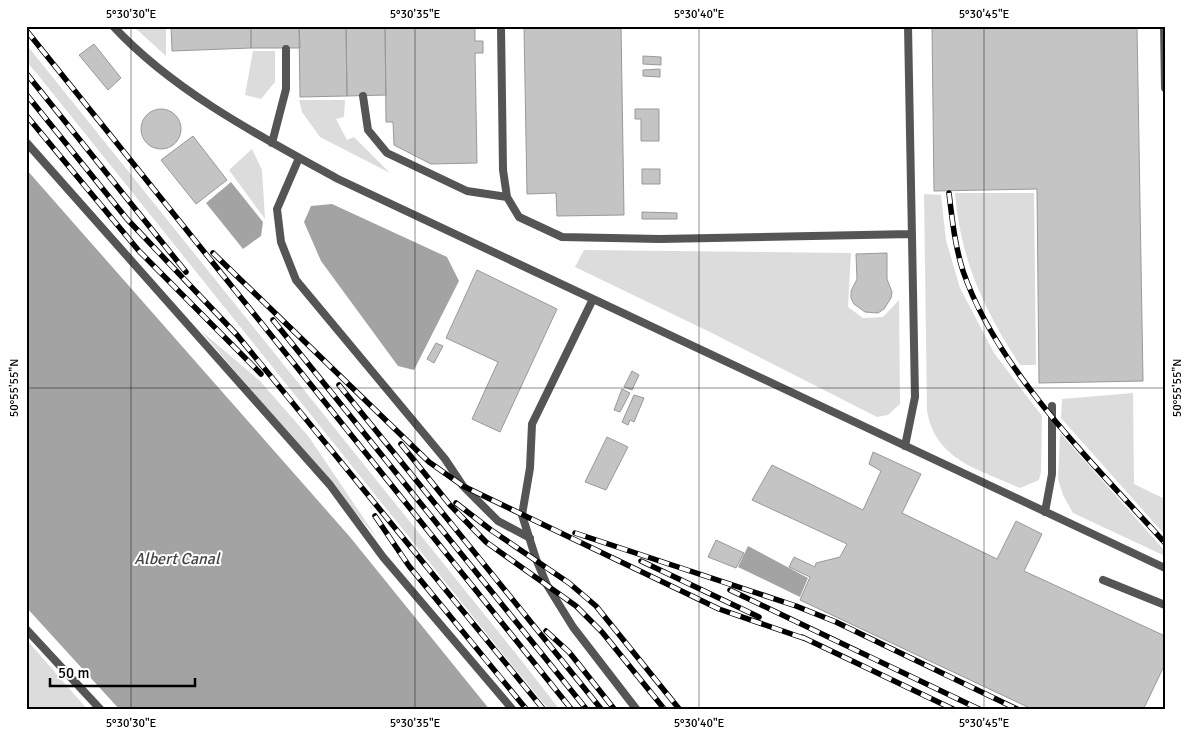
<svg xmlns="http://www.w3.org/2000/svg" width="1191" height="736" viewBox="0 0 1191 736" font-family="Signika,sans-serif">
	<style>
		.green { fill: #dcdcdc }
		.water { fill: #a3a3a3 }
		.building { fill: #c4c4c4; stroke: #999 }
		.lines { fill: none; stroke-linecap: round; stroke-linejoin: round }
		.service { stroke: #555; stroke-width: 8 }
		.rail-casing { stroke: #000; stroke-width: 5.5 }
		.rail { stroke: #fff; stroke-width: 4; stroke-dasharray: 11; stroke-linecap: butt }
		.ticks { fill: none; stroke: #000; stroke-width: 1; stroke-opacity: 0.45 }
		.labels { text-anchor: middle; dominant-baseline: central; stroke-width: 4; stroke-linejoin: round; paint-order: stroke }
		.water-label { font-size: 16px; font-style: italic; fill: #444; stroke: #fff }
		.neatline { fill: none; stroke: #000; stroke-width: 2 }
		.ticks-label { font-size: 12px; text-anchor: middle; fill: #000 }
	</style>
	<rect width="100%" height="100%" fill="#fff"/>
	<path class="green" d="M133 26H166V56Z
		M26 44 517 655 560 710H549L511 664 38 75 26 61Z
		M253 51H275V82L261 99 245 95Z
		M299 100H345L344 117 336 119 347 140 354 137 390 173 320 137 302 112Z
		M252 149 262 170 265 219 229 170Z
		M955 193H1034L1036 365H1020C983 308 961 261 955 193Z
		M924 194 941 195 946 240 960 288 994 353 1042 416 1041 472 1039 480 1020 488C979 469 936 461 927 411Z
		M584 250 851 253 848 307 863 318 883 317 899 300 900 404 888 415 877 417 712 333 575 267Z
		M200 330 260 381 309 437 377 538Z
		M1133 393 1134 484 1165 499V535L1061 418 1062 399Z
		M1060 433 1165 551V556L1073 513 1063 495 1058 479Z
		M26 639 88 710H29L26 706Z"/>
	<path class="water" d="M26 169 350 537 490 710H120L26 607Z
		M231 182 263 222 261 236 243 249 206 203Z
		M332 204 447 257 459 281 414 370 398 366 321 261 304 222 311 206Z
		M748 546 808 578 800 597 738 567Z"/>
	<path class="building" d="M171 26H251V48L172 51Z
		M251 26H299L300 48H251Z
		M299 26H346L347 96 300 97Z
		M346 26H385L386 95 347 96Z
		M385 26H475V41H483V53H475L477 163 431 164 394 145 393 122H386Z
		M524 26H621L624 215 557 216 556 193 527 194Z
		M932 26H1137L1143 381 1039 383 1037 189 934 191Z
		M94 44 121 78 108 90 79 55Z
		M643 56 661 57V65L643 64Z
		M660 69V77L643 76V70Z
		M141 129a20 20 0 1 1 40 0a20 20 0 1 1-40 0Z
		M635 109H659V141H641V119H635Z
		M193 136 227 180 196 204 161 160Z
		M642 169H660V184H642Z
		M642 212 677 213V219H642Z
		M887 253V279L892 292 891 298 884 309 878 313 865 312 854 304 851 298V291L857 279 856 254Z
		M477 270 557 309 500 432 472 419 498 362 446 338Z
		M436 343 443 346 434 363 427 359Z
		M632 371 639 375 632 390 624 387Z
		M622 389 630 393 620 412 614 410Z
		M634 395 644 398 634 422 630 420 628 425 622 422Z
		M607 437 628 447 606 490 585 482Z
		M873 452 921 474 902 513 997 559 1016 521 1042 534 1024 571 1165 636V664L1143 710H1034L800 600 810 577 789 567 794 557 815 567 816 563 840 557 847 544 752 500 772 465 863 510 881 471 869 464Z
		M716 540 744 553 736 568 708 557Z"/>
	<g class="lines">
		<path class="service" d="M113 26C173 91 261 137 338 179L1165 568
			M501 26 503 170 507 197 519 217 562 237 660 239 912 234
			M1164 26 1165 88
			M363 96 368 130 387 153 467 191 507 197
			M26 142 330 485 383 557 513 710
			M272 143 286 89V49
			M299 158 277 209 281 242 296 280 445 459 463 486 498 521 530 538
			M593 299 532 424 530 468 522 515 536 559 547 585 573 627 637 710
			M905 446 915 397 908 26
			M1045 512 1052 474V406
			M1103 580 1165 605
			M26 629 101 710"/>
		<g class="rail-casing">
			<path id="rail" d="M26 30 572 710
				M26 73 186 272
				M26 94 127 219 237 335 544 710
				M26 115 139 251 261 374
				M949 193C952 219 955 246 963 271 997 371 1095 465 1165 543
				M213 253 429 462 463 486 719 609 806 639
				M273 320 587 710
				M339 385 602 710
				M401 444 450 505 486 542 576 606 602 632 665 710
				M456 503 491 530 569 583 596 606 680 710
				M375 516 409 566 527 710
				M575 533 796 606 836 622 1019 710
				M641 561 759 617
				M730 590 981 710
				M546 631 569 652 615 710
				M802 637 955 710"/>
		</g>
		<use href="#rail" class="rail"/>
	</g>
	<path class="ticks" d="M131 26V710M415 26V710M699 26V710M984 26V710M26 388H1165"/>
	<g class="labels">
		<g class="water-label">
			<text x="177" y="559">Albert Canal</text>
		</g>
	</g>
	<rect width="1191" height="736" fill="none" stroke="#ffffff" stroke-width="55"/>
	<path d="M50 678v8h145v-8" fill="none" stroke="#000000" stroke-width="2.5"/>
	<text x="58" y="678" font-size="15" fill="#000000" stroke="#ffffff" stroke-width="4" paint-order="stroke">50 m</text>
	<rect x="28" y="28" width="1136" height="680" class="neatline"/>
	<g class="ticks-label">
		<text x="131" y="18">5°30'30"E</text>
		<text x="415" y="18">5°30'35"E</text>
		<text x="699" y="18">5°30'40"E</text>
		<text x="984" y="18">5°30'45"E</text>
		<text transform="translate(14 388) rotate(-90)" y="4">50°55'55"N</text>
		<text transform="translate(1177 388) rotate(-90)" y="4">50°55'55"N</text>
		<text x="131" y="727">5°30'30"E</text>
		<text x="415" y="727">5°30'35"E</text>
		<text x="699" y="727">5°30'40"E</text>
		<text x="984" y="727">5°30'45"E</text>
	</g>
</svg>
